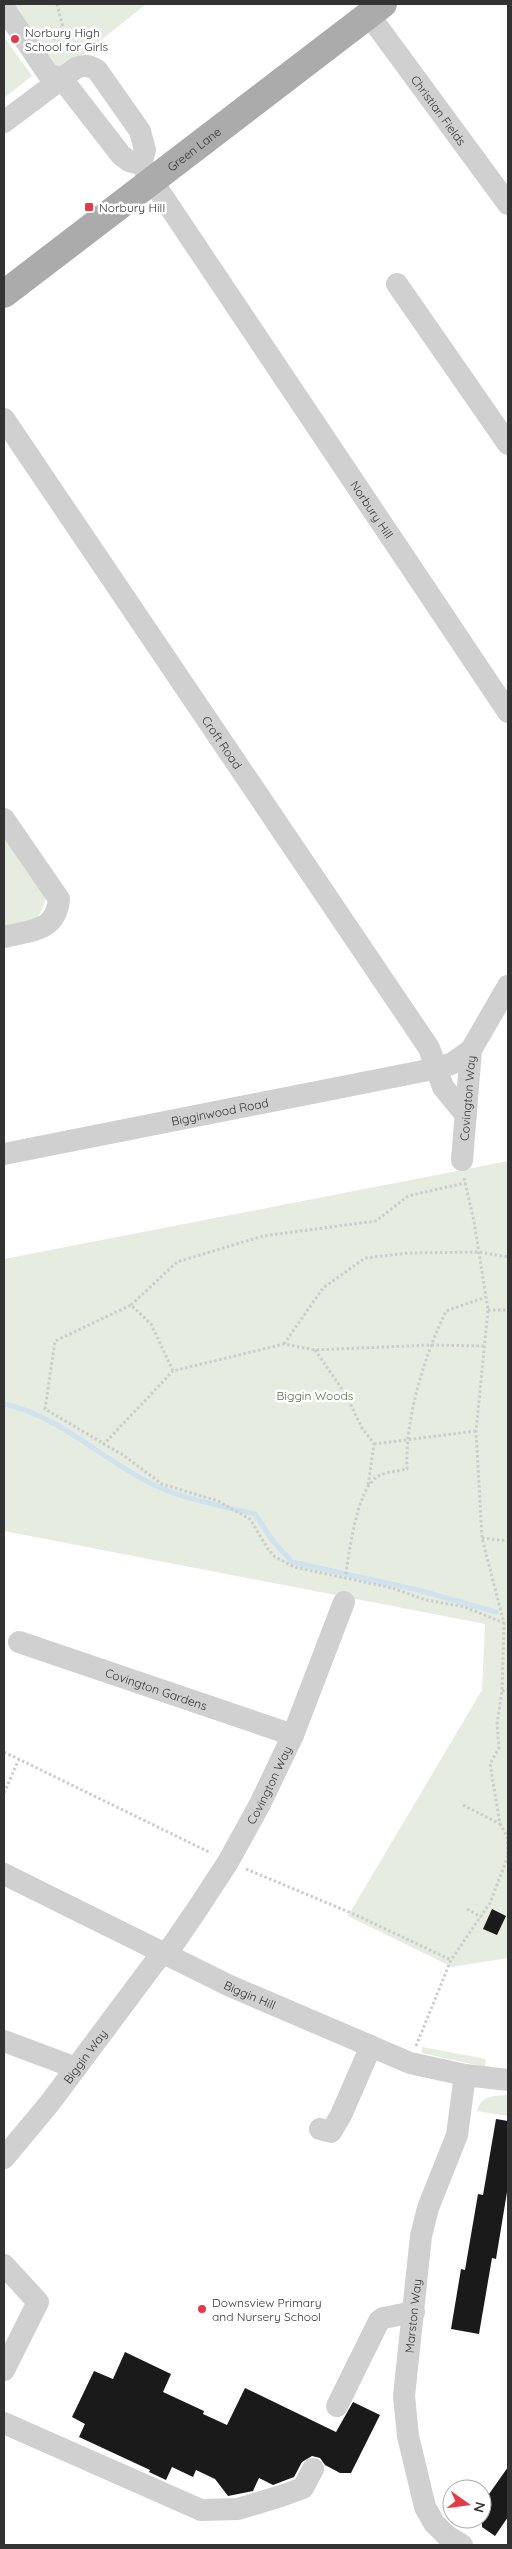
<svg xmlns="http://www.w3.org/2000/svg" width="512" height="2549" viewBox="0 0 512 2549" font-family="Quicksand,sans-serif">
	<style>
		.green { fill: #e6ecdf }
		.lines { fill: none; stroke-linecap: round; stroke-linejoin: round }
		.stream { stroke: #cfe2ee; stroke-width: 5 }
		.building { fill: #1a1a1a }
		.path { stroke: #cdcdcd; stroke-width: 3; stroke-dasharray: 2.5 2.5; stroke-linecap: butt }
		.minor { stroke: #d0d0d0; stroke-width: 22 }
		.major { stroke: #ababab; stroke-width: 28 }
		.poi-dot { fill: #e63946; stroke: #fff; stroke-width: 2 }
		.labels { text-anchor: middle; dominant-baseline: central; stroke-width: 5; stroke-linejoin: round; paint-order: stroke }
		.poi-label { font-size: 12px; fill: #333; stroke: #fff; text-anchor: start }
		.street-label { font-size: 12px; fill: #333; stroke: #fff }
		.park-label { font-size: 12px; fill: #56703f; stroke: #fff }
	</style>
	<rect width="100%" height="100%" fill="#fff"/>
	<path class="green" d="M6 4H146L84 54 48 74Z
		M4 37 32 76 4 98Z
		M4 831 47 894 43 908 37 918 4 926Z
		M508 1161V1958L452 1967 348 1916 482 1690 485 1624 4 1531V1259Z
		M422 2047 486 2059 485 2067 422 2053Z
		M508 2095V2116L477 2111C481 2095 494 2096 508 2095Z"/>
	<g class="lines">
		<path class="stream" d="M4 1404C60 1416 101 1459 152 1484 184 1499 220 1506 255 1514L273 1541 292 1562 418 1590 496 1612"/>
	</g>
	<path class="building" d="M492 1909 506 1916 497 1935 483 1929Z
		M496 2119 508 2121V2186L496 2259 492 2258 479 2334 451 2329 461 2269 465 2270 478 2194 483 2195Z
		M125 2352 171 2374 163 2392 204 2411 203 2414 227 2425 245 2388 336 2432 353 2402 380 2415 351 2473H340L325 2465 320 2458 312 2456 302 2462 294 2477 273 2485 259 2478 253 2491 228 2496 215 2479 196 2470 193 2477 172 2467 166 2480 149 2472 150 2470 79 2437 85 2424 72 2417 94 2371 113 2379Z
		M508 2467V2517L495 2536 482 2527V2504Z"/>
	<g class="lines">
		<path class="path" d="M57 4 68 47
			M45 33 68 47
			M464 1178 474 1221 488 1310 476 1431 482 1538 504 1623 502 1691 497 1724 499 1748 490 1764 500 1824 507 1836 508 1855
			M131 1305 177 1262 263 1236 376 1221 408 1196 465 1183
			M488 1310H508
			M284 1344 323 1288 365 1258 409 1253 479 1252 508 1257
			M484 1346 430 1345 315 1350 284 1344 173 1371 151 1324 131 1305 55 1341 45 1409 123 1455 162 1484 218 1501 250 1519 268 1549 275 1557 294 1567 392 1588 426 1600 465 1607 504 1623
			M315 1350 346 1395 362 1428 374 1444 368 1486
			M374 1444 476 1431
			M103 1445 173 1371
			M482 1538 508 1541
			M345 1579C349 1555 356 1490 377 1477 385 1472 398 1471 407 1469 405 1418 424 1357 446 1311L486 1297
			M502 1691 508 1689
			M4 1752 211 1853
			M4 1793 19 1759
			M463 1805 500 1824
			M246 1869 356 1915 451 1960
			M467 1909 481 1917
			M416 2046 451 1960 490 1903 508 1856"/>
		<g class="minor">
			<path id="s1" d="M4 8 48 74 61 79 69 88 121 155 129 161 141 164 508 712"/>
			<path id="s2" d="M369 15 508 204"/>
			<path d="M4 122 76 68C84 65 89 65 97 70L140 131 145 150 141 164"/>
			<path d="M397 284 508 444"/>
			<path id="s3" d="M4 419 429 1048 443 1087 466 1115"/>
			<path d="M4 819 59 899C56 932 31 930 4 937"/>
			<path id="s4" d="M4 1154 423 1071 451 1064 471 1050"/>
			<path id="s5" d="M462 1160 471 1050 508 986"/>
			<path id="s6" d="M19 1642 293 1735"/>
			<path id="s7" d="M4 1874 230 1986 410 2063 465 2075 508 2080"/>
			<path d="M4 2041 76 2068"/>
			<path d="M320 2129 331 2132 341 2115 371 2046"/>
			<path id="s8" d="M4 2158 49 2104 155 1962 172 1946 198 1908 228 1862 260 1804 293 1735 344 1602"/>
			<path d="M4 2265 38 2302 4 2370"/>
			<path d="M337 2406 379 2321 383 2318 414 2312"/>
			<path d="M4 2423 201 2510 238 2509 281 2496 303 2488 313 2469"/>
			<path id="s9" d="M462 2545 447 2536 434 2523 425 2507 408 2436 404 2396 421 2236 428 2208 457 2135 465 2075"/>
		</g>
		<path class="major" id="s10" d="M4 294 383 4"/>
	</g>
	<g class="poi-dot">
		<circle cx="15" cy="39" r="5"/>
		<rect x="84" y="202" width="10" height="10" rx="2.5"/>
		<circle cx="202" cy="2309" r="5"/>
	</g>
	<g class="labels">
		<g class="poi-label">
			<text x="25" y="32">Norbury High<tspan x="25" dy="14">School for Girls</tspan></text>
			<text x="99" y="207">Norbury Hill</text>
			<text x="212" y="2302">Downsview Primary<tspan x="212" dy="14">and Nursery School</tspan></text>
		</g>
		<g class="street-label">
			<text stroke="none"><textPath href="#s2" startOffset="118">Christian Fields</textPath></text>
			<text stroke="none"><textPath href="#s10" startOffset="239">Green Lane</textPath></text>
			<text stroke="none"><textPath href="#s1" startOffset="628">Norbury Hill</textPath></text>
			<text stroke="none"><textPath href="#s3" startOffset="390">Croft Road</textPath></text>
			<text stroke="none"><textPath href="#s5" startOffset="62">Covington Way</textPath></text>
			<text stroke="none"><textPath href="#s4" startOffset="220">Bigginwood Road</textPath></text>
			<text stroke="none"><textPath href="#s6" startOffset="145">Covington Gardens</textPath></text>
			<text stroke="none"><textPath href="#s8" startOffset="459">Covington Way</textPath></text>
			<text stroke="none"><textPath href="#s7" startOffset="274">Biggin Hill</textPath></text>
			<text stroke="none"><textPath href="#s8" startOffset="130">Biggin Way</textPath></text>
			<text stroke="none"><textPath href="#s9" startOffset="248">Marston Way</textPath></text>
		</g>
		<g class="park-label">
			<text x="315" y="1395">Biggin Woods</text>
		</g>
	</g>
	<rect width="512" height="2549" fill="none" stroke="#333333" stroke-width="10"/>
	<g transform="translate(467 2504) rotate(104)"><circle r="24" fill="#ffffff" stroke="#adadad"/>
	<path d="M0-4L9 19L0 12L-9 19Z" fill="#e63946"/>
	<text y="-8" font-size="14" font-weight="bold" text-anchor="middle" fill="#333333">N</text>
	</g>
</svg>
